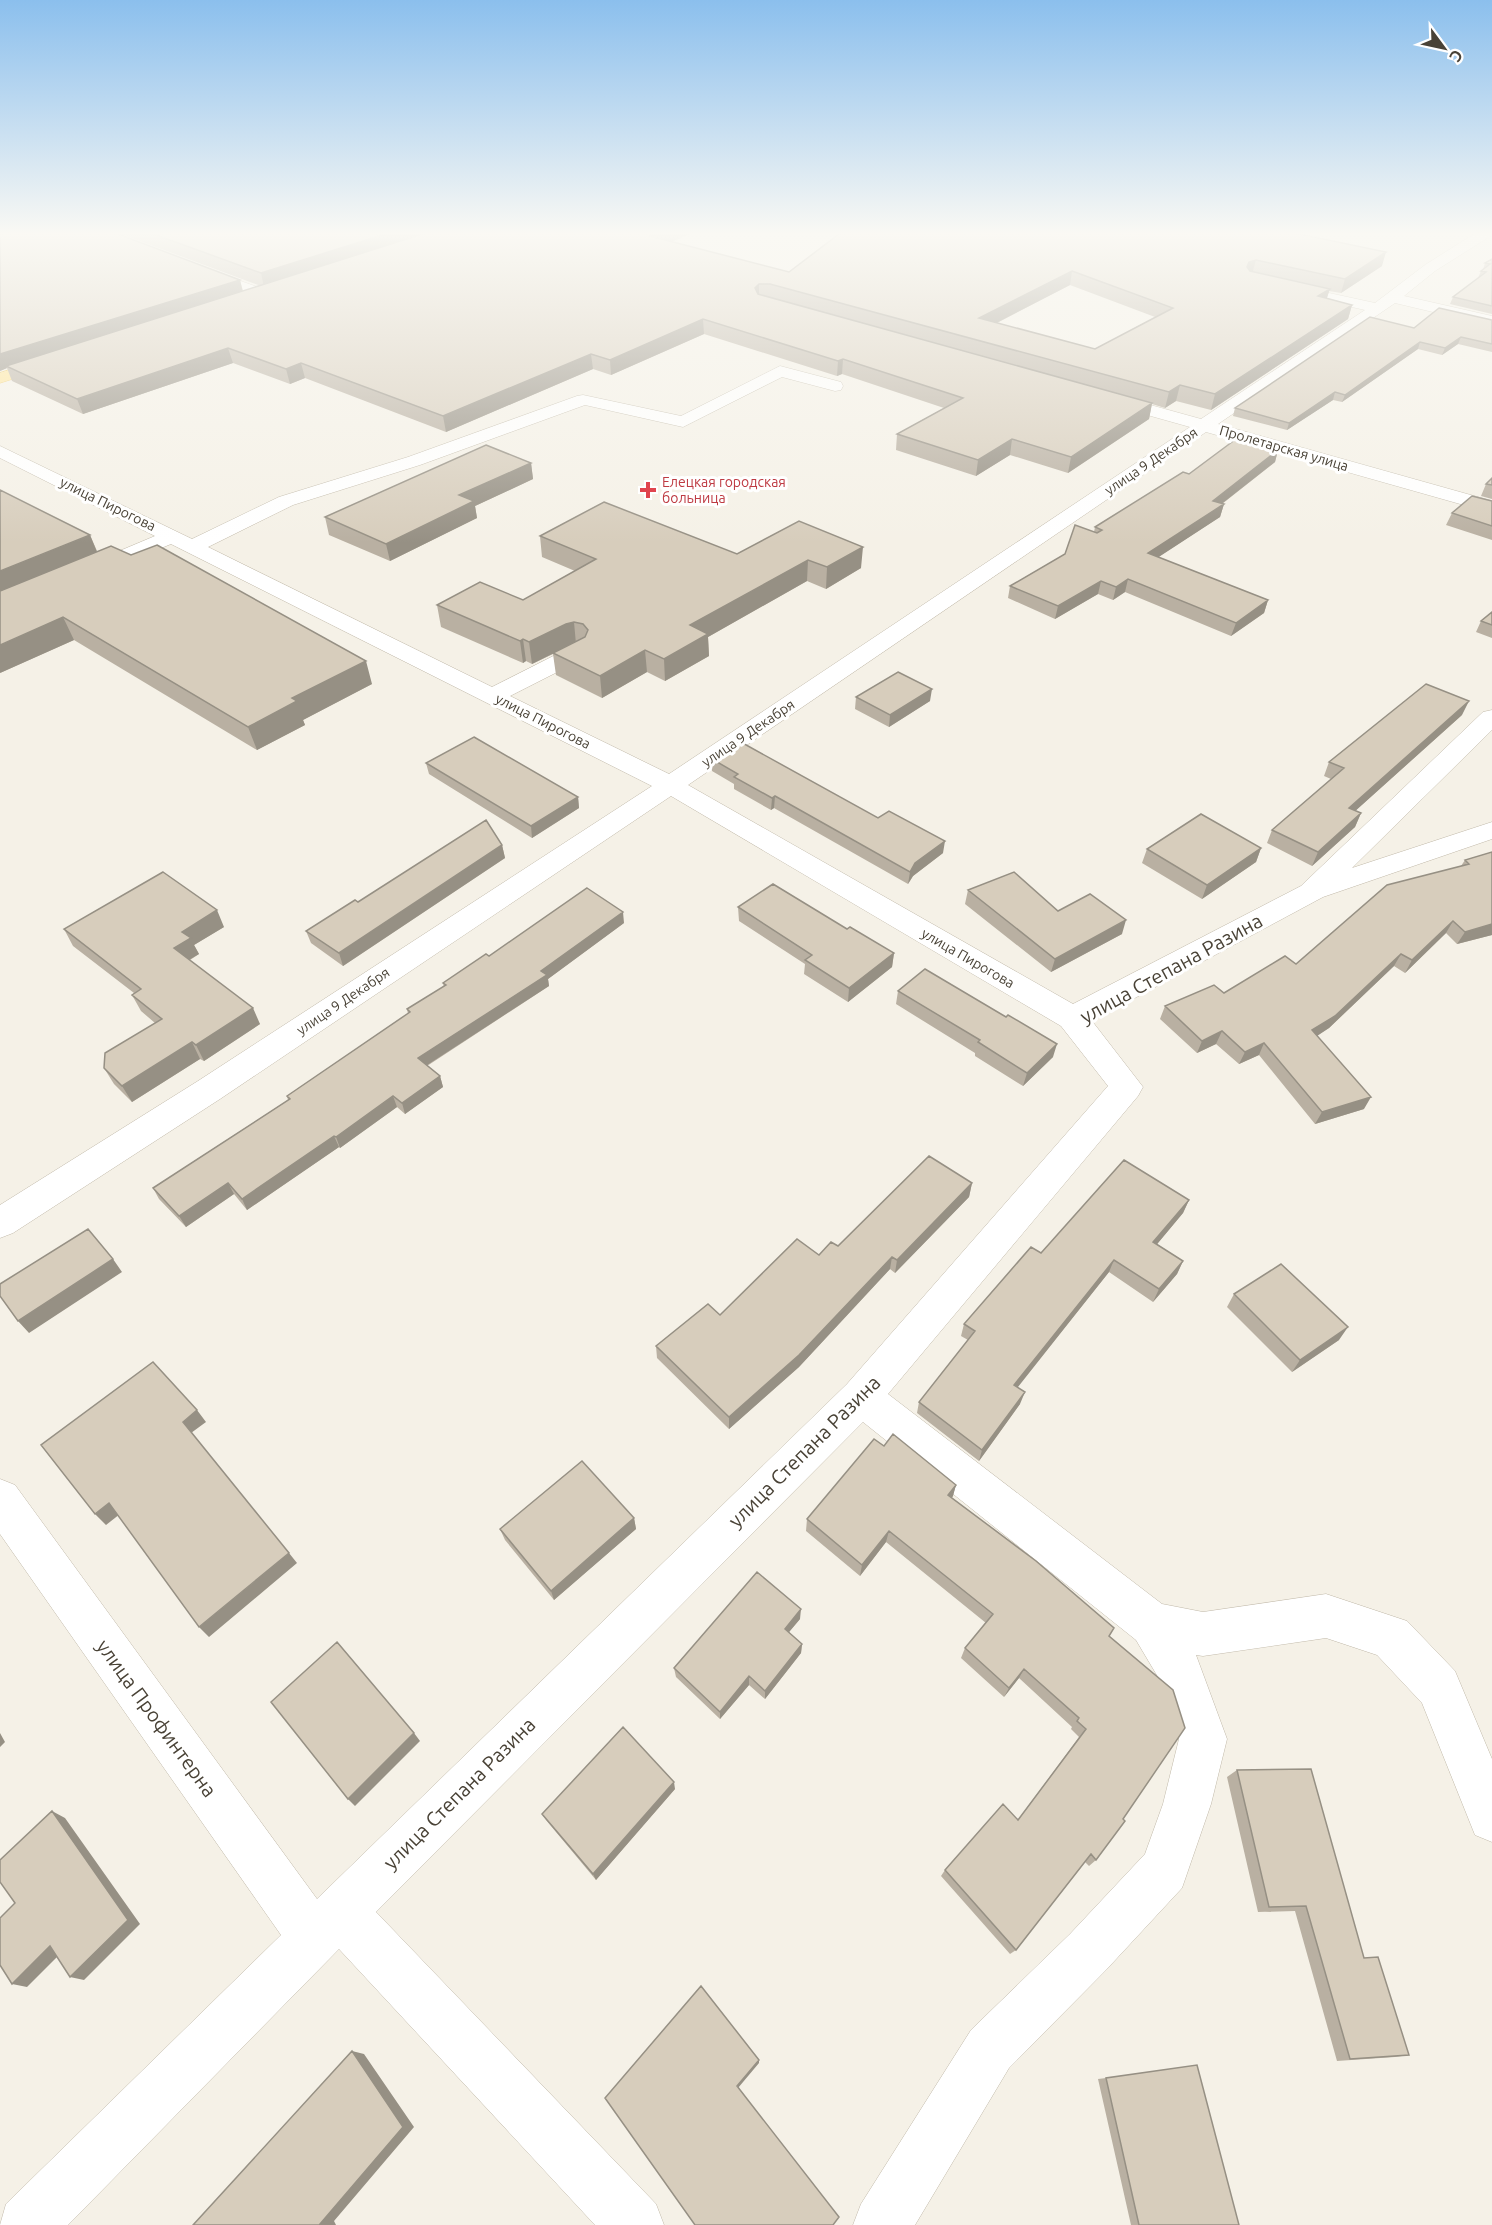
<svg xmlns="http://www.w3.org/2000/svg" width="1492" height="2225" viewBox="0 0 1492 2225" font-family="Ubuntu,sans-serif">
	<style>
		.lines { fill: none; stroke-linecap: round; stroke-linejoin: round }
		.minor-casing { stroke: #c1b9a9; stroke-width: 1 }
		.major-casing { stroke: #ecc65e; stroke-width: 1 }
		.minor { fill: #fff; fill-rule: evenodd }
		.major { fill: #ffe496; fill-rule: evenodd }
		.wall { fill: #b9b0a2; fill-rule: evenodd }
		.shaded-wall { fill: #969084 }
		.building { fill: #d7cdbc; stroke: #969084; stroke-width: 1.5; fill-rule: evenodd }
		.health-dot { fill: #e0444e; stroke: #fff; stroke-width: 2 }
		.labels { text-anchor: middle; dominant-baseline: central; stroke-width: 6; stroke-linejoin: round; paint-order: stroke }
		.far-street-label { font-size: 14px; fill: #494236; stroke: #fff }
		.far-health-label { font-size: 14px; fill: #be3a42; stroke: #fff; text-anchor: start }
		.near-street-label { font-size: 20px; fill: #494236; stroke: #fff }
	</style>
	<rect width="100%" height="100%" fill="#f5f1e7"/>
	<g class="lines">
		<g class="minor-casing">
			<path id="minor" d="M1479 231H1492V235L1435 271 1404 296 1492 316V326L1395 303 1218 424 1492 501V513L1206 432 688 785 1073 1004 1301 886 1483 712 1492 710V730L1352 868 1492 822V839L1323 897 1092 1021 1143 1087 1138 1096 888 1394 1162 1604 1203 1612 1326 1594 1407 1621 1455 1671 1492 1759V1842L1475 1835 1422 1703 1377 1655 1326 1638 1203 1656 1196 1655 1227 1739 1211 1804 1182 1888 1106 1970 1009 2068 915 2225H853L861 2204 971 2030 1070 1934 1145 1854 1163 1804 1179 1739 1161 1682 1136 1640 863 1422 376 1912 656 2204 664 2225H595L339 1949 68 2225H0L6 2204 281 1935 0 1534V1479L15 1485 317 1899 847 1384 1108 1086 1061 1026 671 796 220 1099 13 1233 0 1238V1205L198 1081 652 786 171 544 93 576 86 578 79 576 76 572 79 568 155 536 0 458V446L192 539 279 497 408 457 577 396 583 395 681 416 780 366 841 382 843 386 841 390 835 391 782 377 683 427 585 405 420 465 293 505 208 547 492 687 569 648 577 646 585 648 588 653 585 658 510 696 669 774 1190 427 1101 402 1099 398 1101 394 1107 393 1201 419 1365 310 1278 290 1276 287 1278 284 1283 283 1375 303 1425 265Z
				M198 266 269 291 271 294 264 298 259 297 193 273 191 270Z"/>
		</g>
		<g class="major-casing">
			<path id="major" d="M53 356 59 358 61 361 59 364 0 383V373Z"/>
		</g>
		<use href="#minor" class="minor"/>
		<use href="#major" class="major"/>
	</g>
	<path class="wall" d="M0 231 240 280 243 291 261 286 113 231H698L671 242 789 272 843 231H1288L1287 232 1382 266 1341 293 1329 291 1327 298 1352 305 1348 319 1211 410 1176 401 1165 408 1152 404 1149 419 1068 473 1010 455 976 476 896 450 897 434 944 408 842 374 837 376 704 334 611 375 593 369 446 432 305 378 290 384 233 363 83 414 12 381 7 368 0 371ZM1070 285 1155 317 1095 349 997 323Z
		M1492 259V314L1450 304 1453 297 1478 278 1481 271 1483 270 1485 263Z
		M1492 320V352L1458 344 1442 355 1418 349 1342 402 1333 400 1287 430 1233 416 1235 408 1414 328Z
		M1278 450 1275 462 1222 504H1224L1220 517 1158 557 1268 600 1264 613 1231 636 1125 592 1113 600 1098 594 1055 619 1008 598 1010 586 1065 554 1094 532 1095 527 1189 474Z
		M531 463 533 479 475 506 477 518 390 561 329 535 325 517Z
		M1492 478V499L1481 496 1486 484Z
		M1492 501V540L1446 525 1452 513Z
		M799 521 861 568 826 589 807 581 708 637 709 656 665 681 647 672 602 698 556 675 553 654 532 664 526 661 523 663 441 627 437 605 523 600 575 571 542 557 540 536 737 554Z
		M90 535 97 551 372 684 303 720 305 725 257 750 74 640 0 673Z
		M1492 612V638L1476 632 1481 621Z
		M856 697 930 701 889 727 855 709Z
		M1462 715 1355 811 1361 813 1355 827 1312 866 1267 843 1272 830 1331 779 1324 776 1329 762Z
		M712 759 943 853 913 876 908 884 774 808 771 810 734 789V784L712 771Z
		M426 763 578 797 579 808 532 838 429 774Z
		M502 845 505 858 343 966 311 943 306 931 358 902Z
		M1261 848 1256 862 1202 899 1142 863 1147 849Z
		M1492 852V935L1457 944 1446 933 1405 973 1394 966 1329 1028 1317 1036 1364 1109 1315 1124 1259 1055 1239 1064 1216 1044 1197 1053 1160 1019 1165 1006 1224 993 1296 964 1461 866 1465 860Z
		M968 890 1058 911 1122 934 1051 972 965 904Z
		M738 907 847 929 894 953 892 967 848 1002 804 974 805 964 739 921Z
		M624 923 548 979 549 986 427 1066 440 1076 443 1087 405 1114 397 1107 340 1148 339 1147 247 1210 234 1194 186 1227 159 1199 153 1188 288 1100 287 1096 408 1014 407 1009 444 987 443 983 489 956Z
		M224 927 194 945 199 954 190 960 260 1024 204 1061 200 1059 132 1102 114 1084 104 1068 155 1023 141 1011 132 995 134 993 73 946 64 929Z
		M898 991 1006 1017 1053 1057 1023 1086 975 1056V1053L896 1004Z
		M972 1183 969 1197 895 1273 890 1269 799 1367 729 1429 657 1358 656 1346 720 1315 819 1255Z
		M1189 1200 1183 1213 1157 1244 1183 1261 1177 1274 1153 1302 1109 1272 1017 1387 1020 1404 979 1461 917 1413 919 1402 968 1340 961 1336 964 1324Z
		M1234 1294 1339 1340 1292 1372 1227 1307Z
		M884 1446 956 1485 952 1498 1109 1636 1096 1860 1089 1866 1085 1862 1016 1950 1010 1954 941 1876 945 1870 1018 1820 1079 1737 1071 1729 1072 1727 1019 1678 1004 1697 961 1658 965 1648 986 1623 886 1542 860 1576 806 1531 807 1519Z
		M634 1518 636 1529 554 1600 505 1540 500 1529Z
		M800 1619 789 1632 802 1644 801 1653 765 1699 749 1685 720 1719 676 1677 674 1668Z
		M1237 1770 1364 1958 1409 2055 1395 2057 1337 2061 1295 1911 1258 1912 1227 1777Z
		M675 1789 596 1880 546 1820 542 1814Z
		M1106 2078 1239 2225H1131L1098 2079Z"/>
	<path class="shaded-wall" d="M395 231H439L264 287 261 273Z
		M663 231H698L650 250V236Z
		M1386 252 1382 266 1341 293 1345 279Z
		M1256 260 1252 274 1243 281 1249 262Z
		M1072 271 1070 285 977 333 979 318Z
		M240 280 243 293 6 366 7 368 0 371V354Z
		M759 284V298L755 288Z
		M1330 289 1325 303 1318 296Z
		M1352 305 1348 319 1211 410 1215 394Z
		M703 319 704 334 611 375 610 360Z
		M1461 337 1458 344 1442 355 1445 348Z
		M1420 342 1418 349 1342 402 1345 395Z
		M228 348 233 363 83 414 77 399Z
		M591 354 593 369 446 432 443 416Z
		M843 359 842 374 837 376 838 361Z
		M301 363 305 378 290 384 286 369Z
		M1180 385 1176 401 1165 408 1169 392Z
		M1335 392 1333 400 1287 430 1289 423Z
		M1152 403 1149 419 1068 473 1071 457Z
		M1012 439 1010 455 976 476 978 460Z
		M1278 450 1275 462 1210 513 1213 501Z
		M531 463 533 479 475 506 477 518 390 561 386 544 459 495Z
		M1224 504 1220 517 1145 566 1148 553Z
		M90 535 99 557 0 599V571Z
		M863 547 861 568 826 589 827 567Z
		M808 560 807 581 708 637 709 656 665 681 664 659 690 625Z
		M1128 579 1125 592 1113 600 1116 587Z
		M1101 581 1098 594 1055 619 1058 606Z
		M1268 600 1264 613 1231 636 1236 623Z
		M63 617 74 640 0 673V645Z
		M574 622 576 644 568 646 532 664 529 642 566 624Z
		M523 639 526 661 523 663 520 641Z
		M645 650 647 672 602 698 600 676Z
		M366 661 372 684 303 720 305 725 257 750 248 727 292 698Z
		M932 689 930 701 889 727 890 715Z
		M1469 701 1462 715 1343 822 1349 808Z
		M775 796 774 808 771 810 772 798Z
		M578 797 579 808 532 838 531 826Z
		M1361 813 1355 827 1312 866 1318 852Z
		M945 841 943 853 913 876 908 884 910 872 915 863Z
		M502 845 505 858 343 966 339 953Z
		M1261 848 1256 862 1202 899 1207 885Z
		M217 910 224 927 194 945 199 954 182 964 174 948 182 932Z
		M623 912 624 923 548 979 549 986 421 1069 418 1058Z
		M1126 920 1122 934 1051 972 1055 959Z
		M1453 921 1446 933 1405 973 1412 960Z
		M1492 924V935L1457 944 1465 932Z
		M894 953 892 967 848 1002 849 988Z
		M1401 954 1394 966 1329 1028 1306 1043 1312 1030Z
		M253 1008 260 1024 204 1061 196 1045Z
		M1222 1031 1216 1044 1197 1053 1202 1041Z
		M192 1042 200 1059 132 1102 122 1086Z
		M1264 1043 1259 1055 1239 1064 1245 1052Z
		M1057 1044 1053 1057 1023 1086 1027 1073Z
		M440 1076 443 1087 405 1114 402 1103Z
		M393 1096 397 1107 340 1148 336 1137Z
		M1371 1097 1364 1109 1315 1124 1322 1112Z
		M334 1136 339 1147 247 1210 242 1199Z
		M228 1183 234 1194 186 1227 179 1216Z
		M972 1183 969 1197 895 1273 897 1260Z
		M1189 1200 1183 1213 1148 1255 1153 1242Z
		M892 1257 890 1269 799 1367 729 1429V1417Z
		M113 1259 122 1272 29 1333 18 1321Z
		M1114 1260 1109 1272 1010 1397 1014 1385Z
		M1183 1261 1177 1274 1153 1302 1159 1289Z
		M1348 1327 1339 1340 1292 1372 1300 1360Z
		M1025 1392 1020 1404 979 1461 982 1450Z
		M197 1410 206 1422 191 1433 183 1422Z
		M956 1485 953 1496 945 1507 948 1495Z
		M109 1503 120 1514 106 1525 95 1514Z
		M634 1518 636 1529 554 1600 551 1591Z
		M889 1531 886 1542 860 1576 862 1565Z
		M289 1553 297 1563 209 1637 199 1627Z
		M801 1609 800 1619 784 1638 785 1629Z
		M802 1644 801 1653 765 1699V1691Z
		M1024 1669 1019 1678 1004 1697 1009 1688Z
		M749 1676V1685L720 1719V1712Z
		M0 1733 5 1742 0 1747Z
		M414 1733 420 1741 355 1806 348 1799Z
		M674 1782 675 1789 596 1880 593 1874Z
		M52 1811 65 1818 140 1924 84 1980 70 1977Z
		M50 1946 64 1950 27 1987 12 1984Z
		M352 2051 364 2054 414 2127 334 2221 336 2225H321L320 2224Z
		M759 2060V2063L738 2088 737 2086Z"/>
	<path class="building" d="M0 231H110L240 280 0 354Z
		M145 231H395L261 273Z
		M432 231H663L650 236 789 272 843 231H1285L1386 252 1345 279 1256 260 1249 262 1247 267 1250 271 1330 289 1318 296 1352 305 1215 394 1180 385 1169 392 770 284H759L755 288 758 294 1152 403 1071 457 1012 439 978 460 897 434 963 398 843 359 838 361 703 319 610 360 591 354 443 416 301 363 286 369 228 348 77 399 6 366ZM1072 271 1173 308 1095 349 979 318Z
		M1492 259V306L1453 297 1486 272 1481 271 1490 264 1485 263Z
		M1439 308 1492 320V344L1461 337 1445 348 1420 342 1345 395 1335 392 1289 423 1235 408 1370 317 1414 328Z
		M1236 439 1278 450 1213 501 1224 504 1148 553 1268 600 1236 623 1128 579 1116 587 1101 581 1058 606 1010 586 1065 554 1075 525 1097 533 1102 530 1095 527 1183 472 1189 474Z
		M486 445 531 463 459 495 474 501 386 544 325 517Z
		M1492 478V485L1486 484Z
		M0 490 90 535 0 571Z
		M1472 496 1492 501V526L1452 513Z
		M604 502 737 554 799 521 863 547 827 567 808 560 690 625 708 634 664 659 645 650 600 676 553 653 585 637 588 630 583 624 574 622 566 624 529 642 523 639 520 641 437 605 480 582 523 600 596 559 540 536Z
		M157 545 366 661 292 698 297 701 248 727 63 617 0 645V591L111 546 131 555Z
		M1492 612V625L1481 621Z
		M898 672 932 689 890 715 856 697Z
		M1426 684 1469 701 1349 808 1361 813 1318 852 1272 830 1344 768 1329 762Z
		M474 737 578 797 531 826 426 763Z
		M739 741 878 818 889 811 945 841 915 863 910 872 775 796 772 798 734 777 738 774 712 759Z
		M1201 814 1261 848 1207 885 1147 849Z
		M486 820 502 845 339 953 306 931 355 900 358 902Z
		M1492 852V924L1465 932 1453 921 1412 960 1401 954 1335 1016 1312 1030 1371 1097 1322 1112 1264 1043 1245 1052 1222 1031 1202 1041 1165 1006 1214 985 1224 993 1285 956 1296 964 1387 885 1469 864 1465 860Z
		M163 872 217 910 182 932 191 938 174 948 253 1008 196 1045 192 1042 122 1086 104 1068 105 1053 162 1019 132 995 141 989 64 929Z
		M1014 872 1058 911 1090 894 1126 920 1055 959 968 890Z
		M773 884 847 929 850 927 894 953 849 988 805 960 812 955 738 907Z
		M587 888 623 912 541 971 547 975 418 1058 440 1076 402 1103 393 1096 336 1137 334 1136 242 1199 228 1183 179 1216 153 1188 290 1099 287 1096 410 1012 407 1009 446 985 443 983 486 954 489 956Z
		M925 969 1006 1017 1008 1015 1057 1044 1027 1073 978 1042 980 1040 898 991Z
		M929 1156 972 1183 897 1260 892 1257 799 1355 729 1417 656 1346 708 1304 720 1315 797 1239 819 1255 831 1242 838 1246Z
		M1124 1160 1189 1200 1153 1242 1183 1261 1159 1289 1114 1260 1014 1385 1025 1392 982 1450 919 1402 975 1331 964 1324 1031 1247 1041 1253Z
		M88 1229 113 1259 18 1321 0 1296V1284Z
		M1281 1264 1348 1327 1300 1360 1234 1294Z
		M153 1362 197 1410 183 1422 289 1553 199 1627 109 1503 95 1514 41 1445Z
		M893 1434 956 1485 948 1495 1036 1561 1114 1628 1109 1636 1173 1690 1185 1728 1123 1819 1125 1821 1096 1860 1091 1854 1016 1950 945 1870 1003 1804 1018 1820 1086 1729 1077 1721 1079 1718 1024 1669 1009 1688 965 1648 993 1614 889 1531 862 1565 807 1519 874 1439 884 1446Z
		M582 1461 634 1518 551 1591 500 1529Z
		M757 1572 801 1609 785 1629 802 1644 765 1691 749 1676 720 1712 674 1668Z
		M337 1642 414 1733 348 1799 271 1702Z
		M623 1727 674 1782 593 1874 542 1814Z
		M1311 1769 1364 1958 1378 1957 1409 2055 1350 2059 1306 1906 1269 1907 1237 1770Z
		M52 1811 128 1920 70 1977 50 1946 12 1984 0 1965V1918L15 1903 0 1882V1860Z
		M701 1986 759 2060 737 2086 839 2217 833 2225H695L605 2098Z
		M352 2051 403 2127 320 2224 321 2225H193Z
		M1197 2065 1239 2225H1139L1106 2078Z"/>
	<linearGradient id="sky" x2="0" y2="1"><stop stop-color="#8bbfed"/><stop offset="0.43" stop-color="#faf9f4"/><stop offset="1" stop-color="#faf9f4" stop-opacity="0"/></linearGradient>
	<rect width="1492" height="543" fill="url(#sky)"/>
	<path class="health-dot" d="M645 481h6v6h6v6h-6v6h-6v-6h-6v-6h6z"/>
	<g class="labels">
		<g class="far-street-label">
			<text transform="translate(1284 448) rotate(16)">Пролетарская улица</text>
			<text transform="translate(1151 461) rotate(-34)">улица 9 Декабря</text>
			<text transform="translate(108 504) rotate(26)">улица Пирогова</text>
			<text transform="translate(543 721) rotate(27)">улица Пирогова</text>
			<text transform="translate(748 733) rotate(-34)">улица 9 Декабря</text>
			<text transform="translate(968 958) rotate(30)">улица Пирогова</text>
			<text transform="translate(343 1001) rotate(-34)">улица 9 Декабря</text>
		</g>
		<g class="far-health-label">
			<text x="662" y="482">Елецкая городская<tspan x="662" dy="16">больница</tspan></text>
		</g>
		<g class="near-street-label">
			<text transform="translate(1171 968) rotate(-29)">улица Степана Разина</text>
			<text transform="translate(804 1451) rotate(-45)">улица Степана Разина</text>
			<text transform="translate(157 1718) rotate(54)">улица Профинтерна</text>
			<text transform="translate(459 1793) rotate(-45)">улица Степана Разина</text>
		</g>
	</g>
	<g transform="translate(1444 48) rotate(123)" stroke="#ffffff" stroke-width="4.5" paint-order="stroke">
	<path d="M0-4.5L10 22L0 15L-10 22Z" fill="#494236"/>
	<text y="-9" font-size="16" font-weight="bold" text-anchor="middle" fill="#494236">С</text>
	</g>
</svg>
